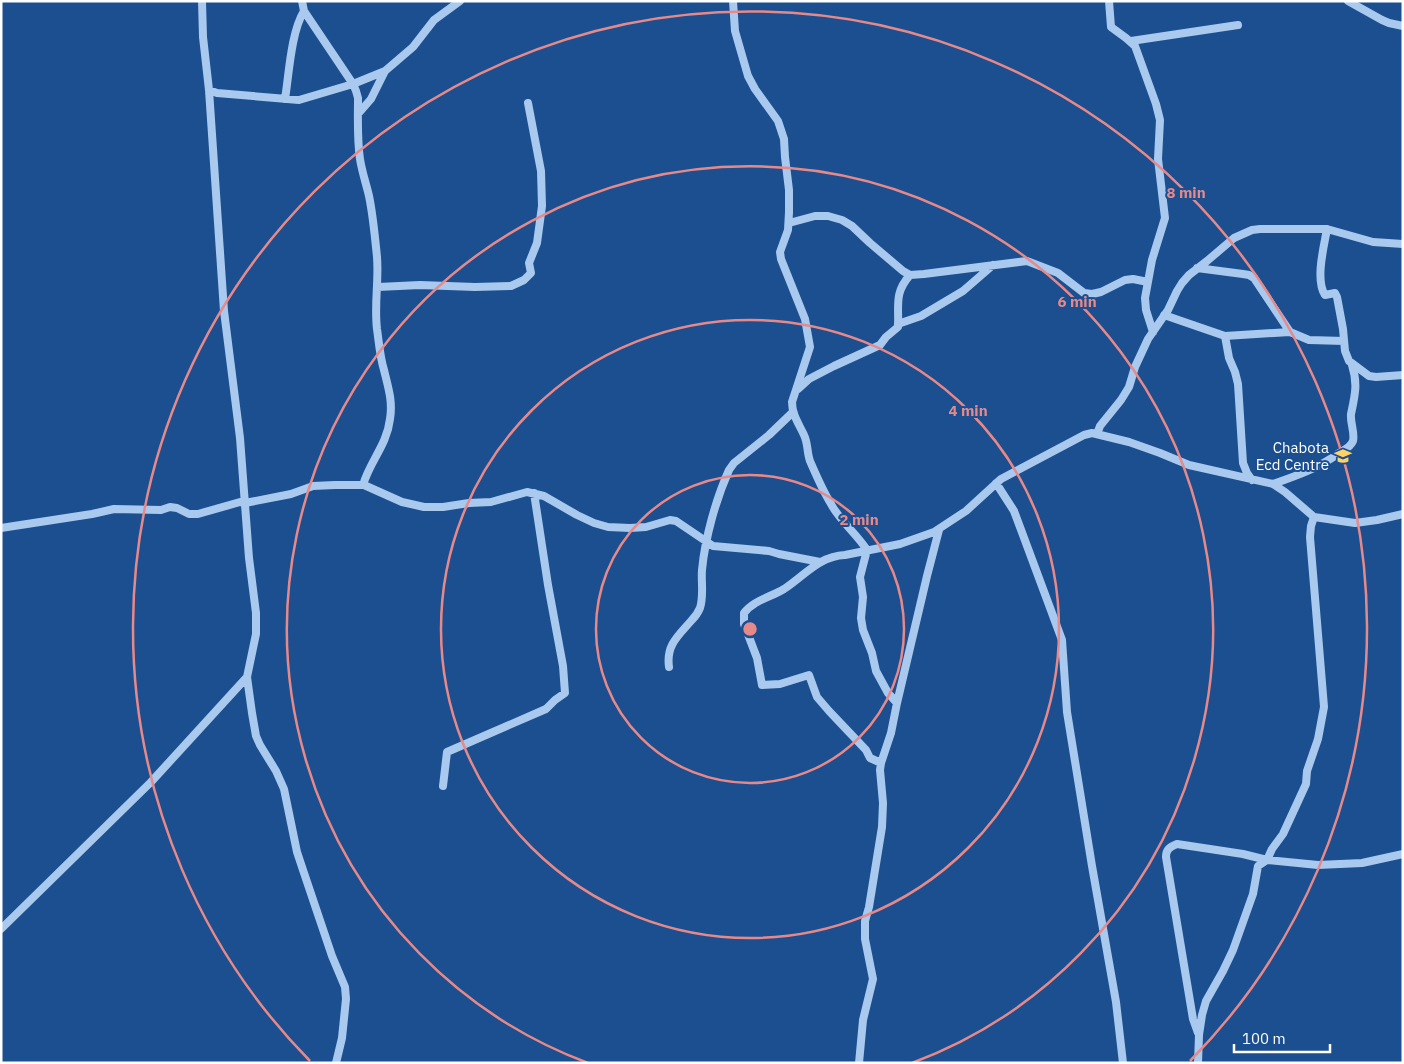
<svg xmlns="http://www.w3.org/2000/svg" width="1404" height="1064" viewBox="0 0 1404 1064" font-family="'IBM Plex Sans',sans-serif">
	<style>
		.lines { fill: none; stroke-linecap: round; stroke-linejoin: round }
		.minor { stroke: #a9c9ee; stroke-width: 8 }
		.ring { fill: none; stroke: #e88989; stroke-width: 2.5 }
		.labels { text-anchor: middle; dominant-baseline: central; stroke-width: 4; stroke-linejoin: round; paint-order: stroke }
		.poi-label { font-size: 15px; fill: #fff; stroke: #1b4f8f; text-anchor: end }
		.centre { fill: #e88989; stroke: #1b4f8f; stroke-width: 2.5 }
		.ring-label { font-size: 15px; text-anchor: middle; font-weight: bold; fill: #e88989; stroke: #1b4f8f; stroke-width: 4; stroke-linejoin: round; paint-order: stroke }
	</style>
	<rect width="100%" height="100%" fill="#1b4f8f"/>
	<g class="lines">
		<path class="minor" d="M202 1 203 37 209 90 224 311 240 438 249 558 256 613V634L247 677 252 713 256 736 260 745 276 771 284 789 297 852 303 870 332 956 345 987 346 999 342 1038 336 1063
			M302 1 304 11 353 84 356 91 358 98C358 118 357 139 360 159 362 172 366 183 369 196 373 215 375 237 377 257 379 281 374 304 377 329 379 343 380 357 384 370 388 387 393 401 390 419 387 445 370 461 363 485
			M733 1 735 31 748 76 755 89 778 121 784 139 785 157 789 190V212L788 230 780 252 781 259 805 319 810 347 792 402C792 415 799 424 804 435 808 443 807 453 810 461 816 475 823 491 831 504 840 521 856 533 867 550L860 577 863 597 861 618 863 630 872 653 876 671 888 693 897 703 891 733 881 763 880 770 883 803 882 827 869 907 865 921V939L873 979 863 1020 859 1063
			M1109 1 1111 27 1126 38 1135 46 1156 104 1160 120 1158 159 1165 218 1152 260 1145 298 1146 310 1153 332
			M1348 1 1382 20 1389 23 1403 26
			M1131 41 1238 25
			M209 90 217 93 299 100 353 84 385 71
			M285 99C289 74 291 32 304 11
			M358 114 371 99 385 71 413 47 434 20 460 1
			M789 223 815 216H828L842 220 852 226 870 243 903 271 910 275 924 274 1027 261 1058 273 1084 293 1092 294 1101 292 1125 280 1133 279 1148 282
			M1327 229C1324 246 1315 280 1325 295L1335 293 1337 297 1343 329 1345 351 1349 361 1369 376 1376 377 1403 375
			M1197 268 1243 274 1249 275 1254 278 1290 332
			M378 287 420 285 475 287 511 286 524 280 531 273 529 263 537 243 542 206 541 171 528 103
			M1164 315 1225 336 1290 332 1309 340 1344 341
			M898 324 921 316 963 291 993 265
			M1225 336 1229 358 1235 372 1238 384 1243 463 1247 473 1252 480
			M798 389 809 379 834 366 880 345 886 337 898 327C899 305 894 293 910 275
			M1097 434 1100 426 1121 400 1129 387 1135 367 1148 339 1168 310 1177 291 1182 283 1189 275 1207 261 1234 238 1252 230 1260 229H1327L1373 242 1403 244
			M996 483 1014 511 1062 640 1067 712 1092 866 1116 1002 1123 1063
			M1273 484C1296 476 1319 468 1339 453 1344 450 1351 447 1353 441 1355 432 1350 423 1351 414 1355 395 1358 384 1352 365
			M1 528 92 514 114 509 161 510 170 507 177 508 189 514H198L240 502 245 503 291 494 313 486 335 485H364L402 502 424 507H443L469 503 491 502 527 492 544 496 577 515 594 523 608 527 630 528 646 527 670 520 676 521 713 546 769 551 779 554 820 562
			M669 667C666 645 678 636 691 621 695 617 698 613 700 608 704 596 701 582 702 570 705 538 716 499 729 470L734 463 769 435 793 412
			M897 703 927 576 939 530
			M881 763 870 758 866 750 829 711 817 697 809 675 780 684 762 685 757 658 744 624V613C754 600 771 597 784 589 804 576 819 556 845 555L900 544 934 532 966 511 1001 479 1084 435 1092 433 1129 442 1160 453 1189 465 1273 484 1285 492 1314 517 1355 523 1377 520 1403 514
			M443 786 447 752 546 709 555 700 565 693 563 666 548 585 534 493
			M1 929 151 782 247 677
			M1198 1033 1193 1019 1166 857C1166 849 1170 847 1177 844L1243 854 1267 860 1318 865 1362 863 1403 854
			M1198 1063 1199 1035 1202 1015 1206 1001 1223 971 1233 950 1253 894 1258 866 1267 860 1272 849 1283 834 1306 784 1307 771 1318 739 1324 707 1310 537 1311 526 1314 517"/>
	</g>
	<g class="ring">
		<circle cx="750" cy="629" r="154"/>
		<circle cx="750" cy="629" r="309"/>
		<path d="M588 1063A463 463 0 1 1 912 1063"/>
		<path d="M310 1061A617 617 0 1 1 1190 1061"/>
	</g>
	<defs>
		<g id="school-bare" transform="scale(1.35)"><path d="M0-5L7-2L0 1L-7-2ZM-4 1L0 2.5L4 1V4Q0 6-4 4Z" fill="#ffd166" stroke="#1b4f8f" stroke-width="2.5" paint-order="stroke"/></g>
	</defs>
	<g fill-rule="evenodd">
		<use href="#school-bare" x="1343" y="456"/>
	</g>
	<g class="labels">
		<g class="poi-label">
			<text x="1329" y="447">Chabota<tspan x="1329" dy="17">Ecd Centre</tspan></text>
		</g>
	</g>
	<circle cx="750" cy="629" r="8" class="centre"/>
	<g class="ring-label">
		<text x="1186" y="198">8 min</text>
		<text x="1077" y="307">6 min</text>
		<text x="968" y="416">4 min</text>
		<text x="859" y="525">2 min</text>
	</g>
	<rect width="1404" height="1064" fill="none" stroke="#ffffff" stroke-width="5"/>
	<path d="M1234 1044v8h96v-8" fill="none" stroke="#ffffff" stroke-width="2.5"/>
	<text x="1242" y="1044" font-size="15" fill="#ffffff" stroke="#1b4f8f" stroke-width="4" paint-order="stroke">100 m</text>
</svg>
